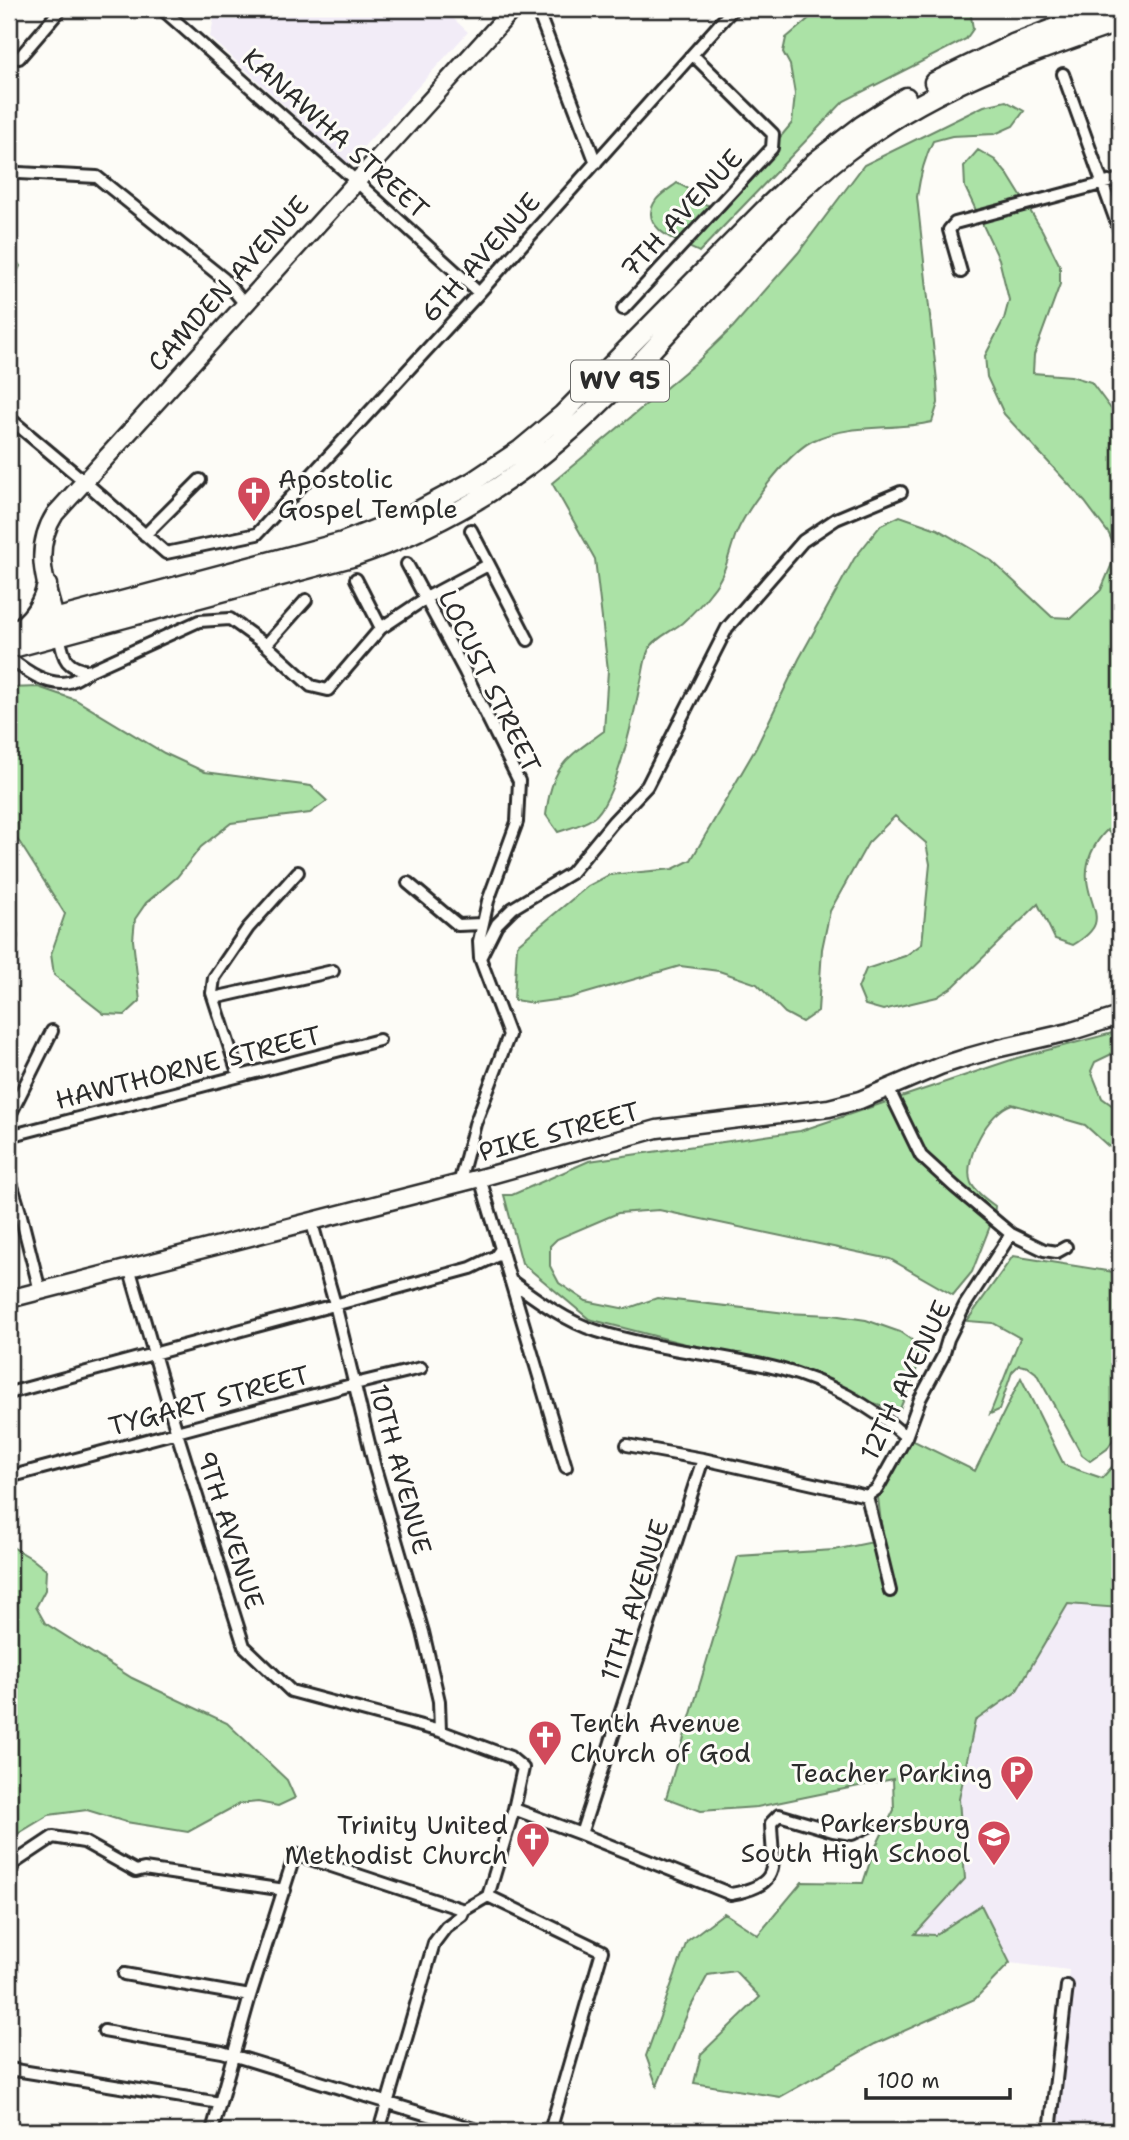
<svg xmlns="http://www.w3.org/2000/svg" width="1129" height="2140" viewBox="0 0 1129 2140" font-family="'Shantell Sans',sans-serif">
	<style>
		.built { fill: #f2ecf7 }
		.green { fill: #abe2a6; stroke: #6b8668; stroke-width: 2 }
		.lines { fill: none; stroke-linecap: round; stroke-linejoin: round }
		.street-casing { stroke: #2b2b2b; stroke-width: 16 }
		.secondary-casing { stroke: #2b2b2b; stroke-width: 21 }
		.primary-casing { stroke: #2b2b2b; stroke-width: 23 }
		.street { stroke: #fdfcf7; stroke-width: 10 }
		.secondary { stroke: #fdfcf7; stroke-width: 16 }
		.primary { stroke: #fdfcf7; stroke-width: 18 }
		.labels { text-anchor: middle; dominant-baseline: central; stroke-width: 6; stroke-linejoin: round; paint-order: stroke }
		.shield { fill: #fdfcf7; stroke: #6a6a68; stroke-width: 2 }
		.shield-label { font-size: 24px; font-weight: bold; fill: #2b2b2b }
		.street-label { font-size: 26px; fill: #2b2b2b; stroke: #fdfcf7 }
		.poi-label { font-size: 26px; fill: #2b2b2b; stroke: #fdfcf7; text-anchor: end }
	</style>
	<rect width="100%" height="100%" fill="#fdfcf7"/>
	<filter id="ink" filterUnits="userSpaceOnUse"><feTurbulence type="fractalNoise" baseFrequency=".0143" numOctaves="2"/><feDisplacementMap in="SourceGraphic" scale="14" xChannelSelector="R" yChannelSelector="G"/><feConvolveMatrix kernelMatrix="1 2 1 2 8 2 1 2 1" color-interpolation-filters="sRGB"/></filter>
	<g filter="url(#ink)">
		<path class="built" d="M216 9H443L468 32 348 164 210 37Z
			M890 1591 1120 1608V2131H1050L1069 1970 1010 1963 981 1905 935 1935 914 1934 874 1850 894 1810Z"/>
		<path class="green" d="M820 9H970L973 29 966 39 844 101 699 252C681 243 636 228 656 200 660 194 671 188 677 183L689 189 695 201 720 209 792 123 795 94 790 65 783 52 786 38Z
			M1006 101 1024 111 1013 126 995 134 952 136 933 141C924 159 920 176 917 197L937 381 938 403 932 422C893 431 849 423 812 441 787 454 747 508 736 534 728 555 726 575 711 592 703 603 692 614 682 623 672 631 655 638 649 649 644 659 643 675 640 685 634 714 615 803 593 818 583 825 570 828 558 832L546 815C552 764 566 759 604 731L608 670 595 559 552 483 698 361 733 327 798 253 864 165 984 106Z
			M978 150 995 160 1008 175 1042 230 1060 266V284L1034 355 1033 373 1071 376 1091 382 1120 421V722L1116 744 1120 762V846L1107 830C1094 843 1085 861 1087 880 1091 913 1111 922 1073 945L1055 939 1038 904 954 986 937 997 883 1010 865 1005 858 988 866 969 905 956 922 944 930 864 926 843 895 816 868 843 830 911 822 949 818 1011 802 1022 785 1013 757 984 719 971 680 966 570 998 533 1003 514 1000 517 945 588 886 609 875 673 869 691 860 756 748 799 659 854 559 881 525 900 516 937 529 992 561 1052 617 1071 618 1101 590 1117 552 1109 534 1085 502 1004 414 987 377 985 356 1004 319 1009 300 999 259 965 187 964 166Z
			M9 249 20 266 9 289Z
			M38 687 76 700 164 753 205 772 311 786 327 801 310 813 231 823 201 847 177 877 146 903 135 919 133 940 140 1001 125 1015 104 1014 54 975 51 954 65 914 20 843 9 830V688Z
			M1120 1031V1050L1095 1062 1091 1071 1102 1098 1120 1111V1152L1108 1146 1085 1125 1012 1104C989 1111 962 1159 971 1183 975 1192 987 1200 995 1206L994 1216 972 1272 953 1295 890 1259 659 1210 618 1213 557 1239 550 1246V1266L559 1283 586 1301 626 1309 657 1298 786 1313 832 1315 866 1320 900 1332 919 1345 923 1354 899 1411 701 1348 589 1319 522 1263 504 1195H512L589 1161 800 1131 1017 1058Z
			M1013 1256 1120 1273V1429L1107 1449 1090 1461 1082 1455 1036 1373 1028 1367 1019 1365 1012 1372 999 1410 990 1414 1020 1338 993 1323 967 1321Z
			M1021 1378 1064 1465 1102 1478 1120 1458V1608L1068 1604 1016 1692 975 1721 959 1799 965 1879 915 1934 935 1935 981 1905 1010 1963 975 1999 875 2044 780 2097 694 2083 701 2054 760 1997 735 1971 708 1975 689 2010 657 2086 646 2056 687 1941 724 1913 758 1935 802 1882 863 1883 874 1850 894 1810 893 1779 757 1807 701 1811 666 1798 738 1556 834 1550 883 1540 877 1489 906 1437 975 1471Z
			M9 1545 31 1558 46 1570 45 1590 36 1607 45 1623 132 1678 227 1723 287 1780 295 1798 278 1806 258 1802 239 1804 188 1832 126 1822 87 1810 49 1815 9 1839Z"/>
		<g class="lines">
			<g class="street-casing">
				<path id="street" d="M162 9 356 181 479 293
					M537 9 596 163
					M19 58 61 9
					M1063 74 1120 232
					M19 173 97 177 224 279 245 304
					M961 272 949 230 955 223 1120 179
					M623 309 772 148 773 134 693 55
					M9 418 84 481 166 553 257 534 479 293 733 9
					M471 530 528 640
					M145 535 200 480
					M407 564 465 672 519 781 517 822 488 901 479 941 480 958 509 1035 475 1124 459 1184
					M356 579 381 628
					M59 635C64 658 64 667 89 671L199 621 230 619 266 645 311 686 328 690 381 628 426 598 488 565
					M266 645 306 600
					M9 658C25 670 47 687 69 682 76 680 83 675 89 671
					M408 883 458 925 482 924
					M9 936H11
					M481 956 497 924 513 908 571 873 613 822 647 786 727 628 803 541 836 519 901 492
					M214 998 333 971
					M239 1076 212 993 214 978 248 928 298 872
					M888 1088 921 1156 955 1187 1011 1234 1044 1250 1057 1252 1066 1247
					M9 1117 52 1031
					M9 1136 379 1040
					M9 1176 20 1212 40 1291
					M480 1178 566 1467
					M311 1220 335 1304 375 1468 423 1632 439 1701 440 1731
					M129 1267 177 1433 244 1646 291 1691 440 1731 510 1757 523 1768 514 1809 488 1896
					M510 1280C536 1299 567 1322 597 1331 656 1350 720 1354 780 1369 826 1381 871 1405 906 1437
					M9 1393 471 1268 496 1256 501 1249
					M627 1445 703 1459 867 1496
					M9 1477 355 1384 421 1368
					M890 1591 867 1496 877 1489 906 1437 920 1399 943 1356 948 1339 965 1305 1011 1234
					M514 1809 581 1834 731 1894C784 1884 772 1866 771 1823L779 1815 833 1831 852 1834 869 1826
					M581 1834 703 1459
					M9 1874 14 1863 53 1837 84 1842 136 1871 144 1869 285 1890
					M488 1896 602 1951 550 2131
					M124 1974 250 1996
					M104 2031 222 2052 480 2131
					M9 2069 220 2103
					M212 2131 250 1996 295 1854 464 1910
					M379 2131 434 1943 446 1927 462 1915 464 1910 488 1896
					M1050 2131 1067 1986"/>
			</g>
			<g class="secondary-casing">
				<path id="secondary" d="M58 629C48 588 30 553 55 514L513 9
					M9 1299 480 1178 657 1129 829 1108 860 1100 940 1066 968 1057 1000 1048 1069 1032 1120 1016"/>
			</g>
			<g class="primary-casing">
				<path id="primary" d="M934 82 1013 44 1105 9
					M22 626C36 615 43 602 47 585
					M9 631 343 542 407 517 472 482 520 450 562 415 769 205 817 160 861 126 906 97
					M9 649 352 557C427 532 498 493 559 441 620 389 673 326 728 267 765 227 802 186 845 153 931 86 1020 57 1120 22"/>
			</g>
			<use href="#street" class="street"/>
			<use href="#secondary" class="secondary"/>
			<use href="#primary" class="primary"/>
		</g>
	</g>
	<defs>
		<g id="church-pin" transform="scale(1.75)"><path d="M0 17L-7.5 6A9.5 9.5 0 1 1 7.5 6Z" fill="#d1495b" stroke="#fdfcf7"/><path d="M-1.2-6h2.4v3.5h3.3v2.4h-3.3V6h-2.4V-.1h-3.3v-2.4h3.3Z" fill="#fff"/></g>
		<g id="parking-pin" transform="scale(1.75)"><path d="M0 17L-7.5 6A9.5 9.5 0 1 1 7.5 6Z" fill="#d1495b" stroke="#fdfcf7"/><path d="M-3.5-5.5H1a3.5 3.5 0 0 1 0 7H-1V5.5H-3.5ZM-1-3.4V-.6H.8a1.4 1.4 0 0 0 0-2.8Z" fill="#fff"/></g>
		<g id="school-pin" transform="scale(1.75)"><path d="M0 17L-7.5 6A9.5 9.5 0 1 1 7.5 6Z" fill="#d1495b" stroke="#fdfcf7"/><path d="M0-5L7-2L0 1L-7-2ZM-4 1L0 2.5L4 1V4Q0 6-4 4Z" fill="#fff"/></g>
	</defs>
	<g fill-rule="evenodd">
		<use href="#church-pin" x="254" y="493"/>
		<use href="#church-pin" x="545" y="1737"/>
		<use href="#parking-pin" x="1017" y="1772"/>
		<use href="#school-pin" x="994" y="1837"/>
		<use href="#church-pin" x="533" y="1839"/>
	</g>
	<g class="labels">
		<rect class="shield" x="571" y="360.5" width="98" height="41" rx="5"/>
		<g class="shield-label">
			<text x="620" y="381">WV 95</text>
		</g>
		<g class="street-label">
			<text transform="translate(336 133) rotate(42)">KANAWHA STREET</text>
			<text transform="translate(681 213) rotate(-47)">7TH AVENUE</text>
			<text transform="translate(480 257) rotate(-48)">6TH AVENUE</text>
			<text transform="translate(228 283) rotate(-48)">CAMDEN AVENUE</text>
			<text transform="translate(490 681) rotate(64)">LOCUST STREET</text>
			<text transform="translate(188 1067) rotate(-14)">HAWTHORNE STREET</text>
			<text transform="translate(559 1131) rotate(-15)">PIKE STREET</text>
			<text transform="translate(905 1380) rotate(-64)">12TH AVENUE</text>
			<text transform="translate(209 1400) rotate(-15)">TYGART STREET</text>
			<text transform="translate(401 1469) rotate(75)">10TH AVENUE</text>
			<text transform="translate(231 1530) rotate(72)">9TH AVENUE</text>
			<text transform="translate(634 1600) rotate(-72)">11TH AVENUE</text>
		</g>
		<g class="poi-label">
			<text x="278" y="478" text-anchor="start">Apostolic<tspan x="278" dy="30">Gospel Temple</tspan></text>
			<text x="570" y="1722" text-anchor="start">Tenth Avenue<tspan x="570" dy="30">Church of God</tspan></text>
			<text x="992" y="1772">Teacher Parking</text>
			<text x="970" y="1822">Parkersburg<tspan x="970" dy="30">South High School</tspan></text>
			<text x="508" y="1824">Trinity United<tspan x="508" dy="30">Methodist Church</tspan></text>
		</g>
	</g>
	<rect width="1129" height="2140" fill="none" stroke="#fdfcf7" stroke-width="35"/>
	<rect x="18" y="18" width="1094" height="2105" fill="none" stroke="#2b2b2b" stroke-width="2.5" filter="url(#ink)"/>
	<path d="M866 2088v10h144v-10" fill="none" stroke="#2b2b2b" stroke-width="3.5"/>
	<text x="877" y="2088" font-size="21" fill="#2b2b2b" stroke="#fdfcf7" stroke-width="5" paint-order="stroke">100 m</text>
</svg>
